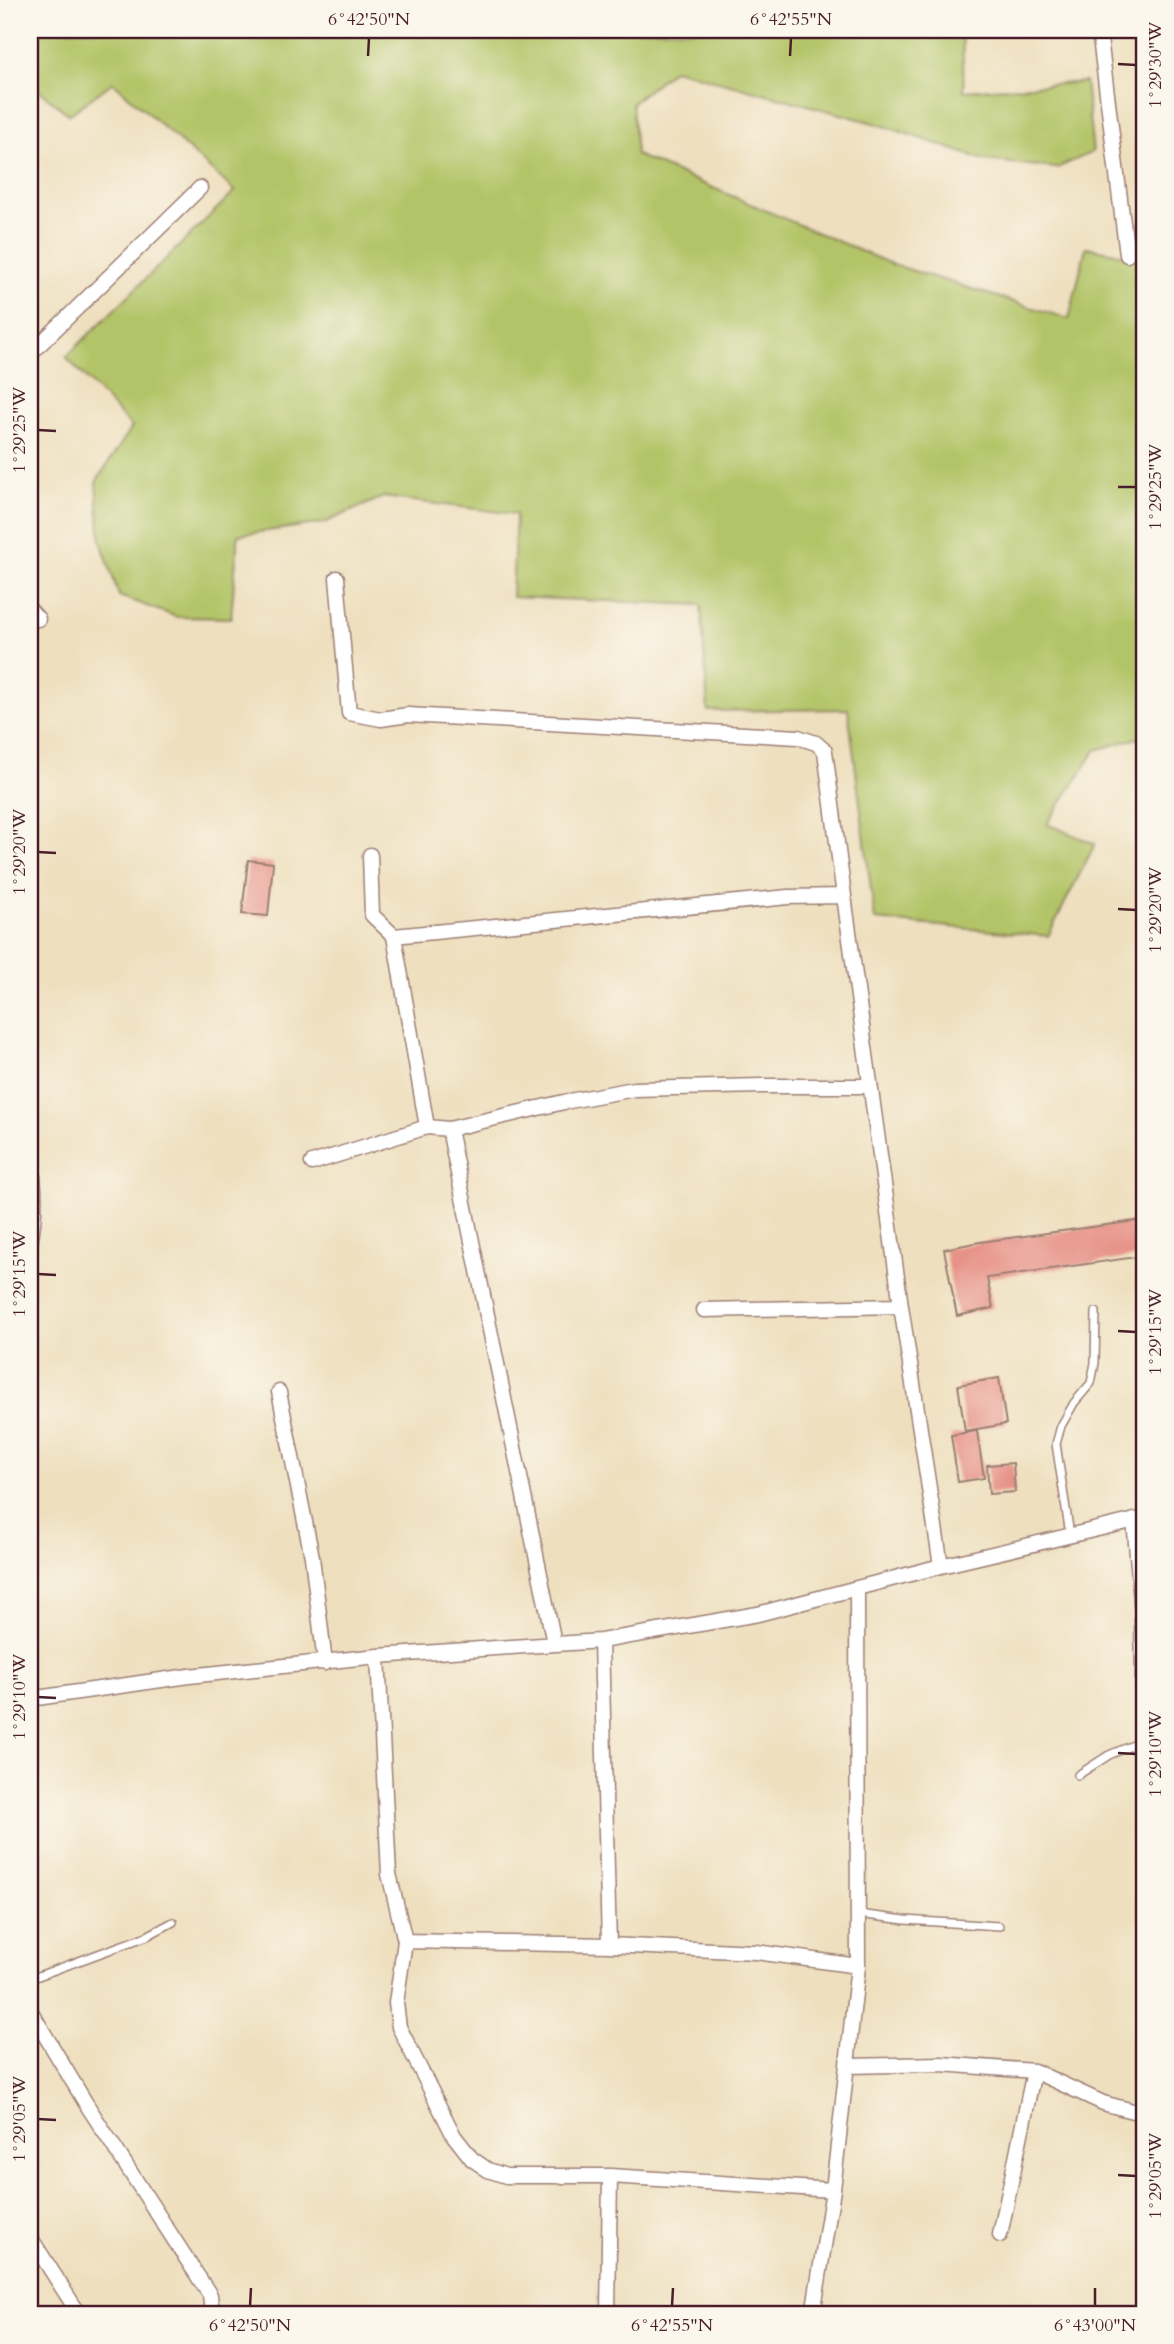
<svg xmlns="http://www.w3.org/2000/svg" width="1174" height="2344" viewBox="0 0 1174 2344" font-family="Cardo,serif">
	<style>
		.green { fill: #b3c467; stroke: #7e7249; stroke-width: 2 }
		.building { fill: #e79287 }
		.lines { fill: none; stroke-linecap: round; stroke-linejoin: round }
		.lane-casing { stroke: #9c7f74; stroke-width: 10 }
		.street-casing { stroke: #9c7f74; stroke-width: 17 }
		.lane { stroke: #fff; stroke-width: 7 }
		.street { stroke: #fff; stroke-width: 14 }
		.ticks { fill: none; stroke: #4a1f2b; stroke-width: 2.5 }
		.neatline { fill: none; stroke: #4a1f2b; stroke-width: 2.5 }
		.ticks-label { font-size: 18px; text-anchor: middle; fill: #4a1f2b }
	</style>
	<rect width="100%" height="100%" fill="#fbf7ec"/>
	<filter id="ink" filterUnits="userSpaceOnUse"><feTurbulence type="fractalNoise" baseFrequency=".0143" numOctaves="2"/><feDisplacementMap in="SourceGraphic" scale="14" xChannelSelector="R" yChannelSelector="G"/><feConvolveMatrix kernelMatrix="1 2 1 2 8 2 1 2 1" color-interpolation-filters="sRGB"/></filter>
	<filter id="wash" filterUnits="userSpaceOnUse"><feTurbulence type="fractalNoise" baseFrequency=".00686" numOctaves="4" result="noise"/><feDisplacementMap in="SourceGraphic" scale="28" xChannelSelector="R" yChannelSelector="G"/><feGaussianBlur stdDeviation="1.57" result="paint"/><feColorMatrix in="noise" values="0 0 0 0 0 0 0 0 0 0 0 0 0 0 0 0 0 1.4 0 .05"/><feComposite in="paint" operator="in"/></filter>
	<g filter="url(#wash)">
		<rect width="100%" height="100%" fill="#eedfbe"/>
		<path class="green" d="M30 30H962L964 91 1085 82 1093 152 1057 168 984 160 881 125 674 69 632 103 636 155 891 264 1069 319 1086 247 1144 259V742L1137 738 1096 750 1047 824 1095 844 1048 936 875 920 848 709 708 711 701 605 512 597 516 514 383 497 324 523 238 535 231 618 177 617 119 596 101 541 96 482 132 427 66 357 235 191 113 82 69 115 39 90 30 86Z"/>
		<g id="blocks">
			<path class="building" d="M248 860 273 863 268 916 242 914Z
				M1144 1220V1256L987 1278 993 1308 957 1316 944 1249 980 1242Z
				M999 1378 1006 1424 965 1431 958 1385Z
				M977 1431 984 1478 958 1482 951 1435Z
				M1013 1463 1015 1492 989 1494 987 1465Z"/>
		</g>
	</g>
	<g filter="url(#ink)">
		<use href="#blocks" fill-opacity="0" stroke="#9c7f74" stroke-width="2"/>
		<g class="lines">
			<g class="lane-casing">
				<path id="lane" d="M1070 1535 1056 1444 1061 1426 1074 1403 1091 1383 1095 1363 1096 1312
					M1078 1775 1109 1755 1143 1741
					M858 1914 905 1920 999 1926
					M30 1979 147 1936 173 1922"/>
			</g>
			<g class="street-casing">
				<path id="street" d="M1099 30 1127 255
					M30 354 200 188
					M337 578 349 713 381 719 408 715 798 737 816 743 825 751 844 896
					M30 610 38 619
					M370 855 372 915 394 936 788 897 844 896 901 1306 941 1566
					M394 936 427 1127
					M449 1129 554 1643
					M30 1157C36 1187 36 1213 30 1243
					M312 1163 427 1127 449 1129 564 1102 634 1089 762 1086H870
					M704 1310 901 1306
					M279 1392 312 1557 325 1663
					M1134 1520 1142 1613 1144 1746
					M601 1641 609 1945
					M378 1656 389 1874 405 1941 609 1945 756 1952 858 1966
					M30 1699 189 1676 378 1656 601 1641 758 1614 941 1566 1144 1518
					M405 1941 396 2003 399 2027 454 2136 472 2159 488 2170 506 2176H610L833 2190
					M30 2010 85 2102 210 2295 212 2314
					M848 2066 941 2064 1034 2071 1103 2103 1144 2114
					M1000 2235 1034 2071
					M30 2237 79 2314
					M608 2314 610 2176
					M813 2314 833 2190 858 1966 857 1588"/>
			</g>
			<use href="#lane" class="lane"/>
			<use href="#street" class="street"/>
		</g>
	</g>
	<path class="ticks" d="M368 56 369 38M790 56 791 38M1118 64 1136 65M38 430 56 431M1118 487H1136M38 852 56 853M1118 909 1136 910M38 1274 56 1275M1118 1331 1136 1332M38 1697 56 1698M1118 1753 1136 1754M38 2119 56 2120M1118 2175 1136 2176M250 2306 251 2288M672 2306 673 2288M1095 2306V2288"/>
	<rect width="1174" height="2344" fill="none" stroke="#fbf7ec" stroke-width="77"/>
	<rect x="38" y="38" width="1098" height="2268" class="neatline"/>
	<g class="ticks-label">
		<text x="369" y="25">6°42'50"N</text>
		<text x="791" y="25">6°42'55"N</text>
		<text transform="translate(1155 65) rotate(-90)" y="6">1°29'30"W</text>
		<text transform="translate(19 430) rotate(-90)" y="6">1°29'25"W</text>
		<text transform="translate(1155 487) rotate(-90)" y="6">1°29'25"W</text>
		<text transform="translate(19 852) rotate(-90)" y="6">1°29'20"W</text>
		<text transform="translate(1155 910) rotate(-90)" y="6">1°29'20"W</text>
		<text transform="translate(19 1274) rotate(-90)" y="6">1°29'15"W</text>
		<text transform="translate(1155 1332) rotate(-90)" y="6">1°29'15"W</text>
		<text transform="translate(19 1697) rotate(-90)" y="6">1°29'10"W</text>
		<text transform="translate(1155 1754) rotate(-90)" y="6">1°29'10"W</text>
		<text transform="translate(19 2119) rotate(-90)" y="6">1°29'05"W</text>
		<text transform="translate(1155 2176) rotate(-90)" y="6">1°29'05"W</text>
		<text x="250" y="2331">6°42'50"N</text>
		<text x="672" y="2331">6°42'55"N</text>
		<text x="1095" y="2331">6°43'00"N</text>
	</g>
</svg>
